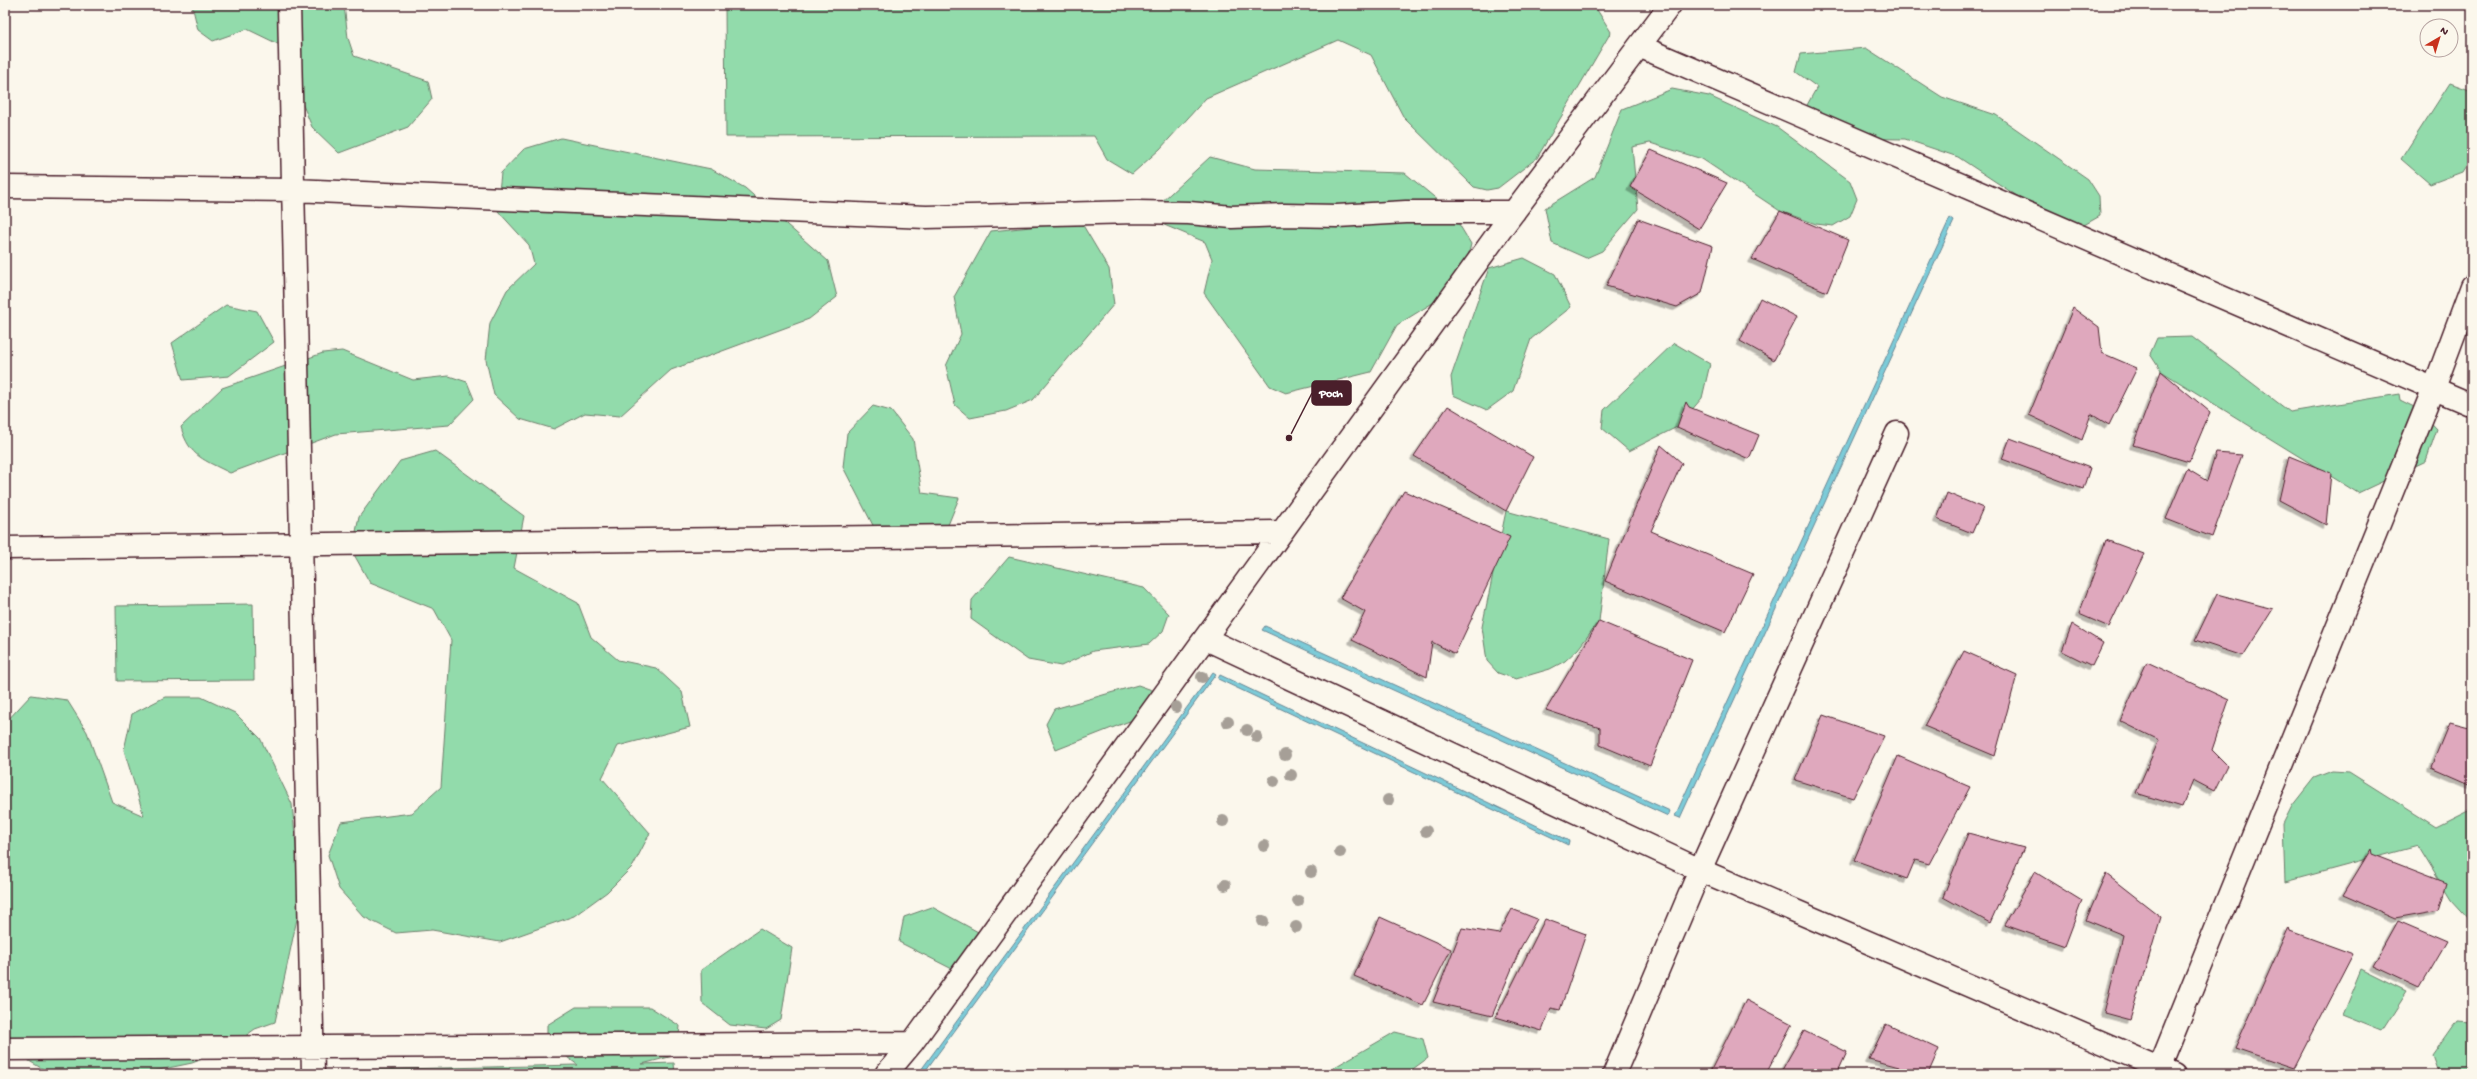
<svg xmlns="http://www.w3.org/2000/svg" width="2477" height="1079" viewBox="0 0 2477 1079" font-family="'Gochi Hand',sans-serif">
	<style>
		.green { fill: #92dbab; stroke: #6e7d6b }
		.water { fill: #7ccbd8; stroke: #688693 }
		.building { fill: #dfa8bd; stroke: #4a1f2b; filter: url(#shadow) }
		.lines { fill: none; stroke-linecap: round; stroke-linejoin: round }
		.minor-casing { stroke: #4a1f2b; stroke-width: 25 }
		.minor { stroke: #fbf7ec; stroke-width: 22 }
		.tree { fill: #a69f97 }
		.leader { fill: none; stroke: #4a1f2b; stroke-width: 1.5 }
		.callout-dot { fill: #4a1f2b; stroke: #fbf7ec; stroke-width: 1.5 }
		.callout { fill: #4a1f2b; stroke: #4a1f2b; stroke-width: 1.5 }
		.callout-label { font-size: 12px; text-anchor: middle; font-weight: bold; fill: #fff }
	</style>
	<defs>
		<filter id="shadow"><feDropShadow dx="-3.5" dy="3.5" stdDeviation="0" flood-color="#0004"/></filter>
	</defs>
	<rect width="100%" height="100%" fill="#fbf7ec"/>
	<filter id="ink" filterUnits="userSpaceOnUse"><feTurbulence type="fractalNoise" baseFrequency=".025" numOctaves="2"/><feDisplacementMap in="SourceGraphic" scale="8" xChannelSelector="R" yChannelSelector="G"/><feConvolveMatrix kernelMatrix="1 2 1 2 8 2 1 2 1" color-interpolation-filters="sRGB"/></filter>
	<g filter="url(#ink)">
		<path class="green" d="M192 5H344L348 38 354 56 428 81 432 99 408 127 339 153 312 127 278 44 247 29 213 41 198 30Z
			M725 5H1594L1611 32 1537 158 1498 188 1487 190 1474 187 1404 118 1371 55 1338 40 1206 98 1160 149 1132 174 1107 159 1094 136 726 137Z
			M1866 48 1942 97 1996 115 2088 179 2099 196 2100 216 2084 225 2055 221 1958 157 1905 139 1820 138 1801 116 1817 87 1796 72 1801 54Z
			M2450 83 2472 91V156L2462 172 2430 184 2401 159Z
			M1672 89 1709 96 1777 127 1850 181 1857 199 1850 216 1833 226 1816 224 1780 211 1702 159 1650 143 1632 147 1638 209 1602 251 1586 258 1552 243 1545 208 1595 177 1622 109Z
			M561 138 711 169 745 188 828 261 837 297 809 319 671 370 620 416 585 413 554 429 520 419 494 395 486 360 490 323 507 290 534 264 529 245 497 210 501 173 524 149Z
			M1210 157 1255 169 1405 173 1451 211 1471 244 1466 264 1444 296 1397 325 1371 372 1286 393 1270 386 1204 293 1212 259 1205 242 1157 222 1158 205Z
			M1081 222 1109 269 1114 304 1033 400 1006 411 970 418 955 405 946 366 961 334 954 297 991 231Z
			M1524 258 1555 274 1571 307 1531 339 1513 391 1487 410 1453 395 1451 377 1489 268Z
			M226 305 257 311 274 342 229 376 183 380 172 343Z
			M2192 337 2290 412 2399 394 2400 400 2418 409 2437 429 2426 461 2358 493 2161 371 2150 354 2157 338Z
			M1674 343 1710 364 1702 398 1677 427 1629 451 1602 428 1604 410Z
			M342 351 413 380 449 376 467 382 474 399 449 425 336 434 230 473C205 460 189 457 181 427L222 388 323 353Z
			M873 406 891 411 913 439 922 493 959 498 948 525 878 535 843 467 847 433Z
			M435 451 524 516 514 568 578 603 591 637 618 660 656 668 682 692 690 727 618 746 602 778 650 833 633 866 607 892 574 916 500 942 432 930 396 933 364 917 339 889 328 855 341 822 412 813 441 787 451 640 434 609 370 583 352 551 359 517 400 461Z
			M1506 511 1609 539 1599 621 1578 649 1565 661 1550 669 1516 679 1498 673 1487 661 1482 627Z
			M1009 557 1144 588 1169 614 1163 631 1149 644 1093 651 1061 666 1028 660 971 619 972 600Z
			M253 604 254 680 117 681 116 606Z
			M1138 685 1163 694 1155 711 1056 750 1046 724 1054 709Z
			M31 695 67 700 87 732 112 802 144 816 124 750 132 714 165 697H201L235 713 260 738 292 804 299 878 298 914 275 1022 255 1029 226 1050 192 1063 140 1074H57L48 1072 5 1047V723Z
			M2332 771 2349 772 2436 827 2472 809V923L2451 900 2418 846 2285 882 2283 824 2292 806 2314 778Z
			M932 907 980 933 962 974 899 942 904 917Z
			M760 929 792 948 781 1020 766 1029 730 1025 702 1003 701 970Z
			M2361 969 2407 992 2382 1031 2342 1015Z
			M576 1007H650L680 1026 677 1055 642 1064 674 1063 675 1074H355V1070L578 1065 547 1043V1025Z
			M2456 1021 2472 1022V1074H2439L2432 1055Z
			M1395 1032 1423 1039 1428 1058 1406 1074H1333V1068Z"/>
		<path class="water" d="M1950 218 1954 221 1680 818 1675 816Z
			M1265 626 1670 811 1668 816 1262 630Z
			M1213 672 1216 674 923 1074H918Z
			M1220 675 1569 841 1568 845 1218 679Z"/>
		<path class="building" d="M1651 150 1727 183 1699 229 1630 187Z
			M1780 211 1848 240 1827 292 1752 259Z
			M1638 219 1713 246 1702 293 1677 307 1606 286Z
			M1760 298 1797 317 1774 360 1740 341Z
			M2073 308 2099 327 2102 353 2137 368 2109 425 2091 414 2082 440 2029 415Z
			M2161 371 2210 412 2189 462 2133 445Z
			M1686 402 1689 407 1759 435 1749 459 1677 427Z
			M1448 406 1533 457 1506 511 1414 456Z
			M2010 438 2090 468 2083 489 2002 459Z
			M1661 445 1682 463 1651 531 1753 574 1725 632 1605 581Z
			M2216 453 2242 455 2212 537 2166 519 2187 469 2207 481Z
			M2289 456 2331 473 2326 525 2279 500Z
			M1404 491 1510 537 1455 654 1432 642 1427 677 1352 640 1365 612 1340 598Z
			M1947 493 1983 508 1972 533 1937 519Z
			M2106 540 2144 554 2109 627 2079 614Z
			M2217 594 2273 609 2243 656 2195 640Z
			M1599 621 1692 660 1650 766 1600 745V728L1546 710Z
			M2072 624 2103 643 2092 666 2062 651Z
			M1964 651 2017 675 1995 756 1924 726Z
			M2147 662 2229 700 2212 750 2227 765 2214 791 2193 780 2182 807 2136 793 2159 740 2120 721Z
			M1823 715 1884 736 1853 798 1795 780Z
			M2449 723 2472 729V785L2431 767Z
			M1898 756 1970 787 1929 864 1915 860 1907 879 1854 860Z
			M1968 833 2024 848 1990 923 1943 897Z
			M2371 849 2372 854 2447 883 2439 910 2395 918 2343 895Z
			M2035 872 2082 901 2065 946 2005 925Z
			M2106 874 2161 917 2130 1020 2104 1013 2123 935 2086 920Z
			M1512 909 1537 919 1521 947 1492 1016 1433 1002 1462 928 1499 934Z
			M1380 917 1451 949 1423 1005 1354 976Z
			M1545 919 1586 934 1560 1010 1551 1008 1542 1031 1496 1017Z
			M2398 921 2447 942 2420 988 2373 966Z
			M2289 927 2290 931 2353 954 2294 1068 2235 1048Z
			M1746 1000 1792 1024 1766 1074H1709Z
			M1886 1024 1939 1049 1928 1074H1896L1899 1067 1869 1059Z
			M1804 1031 1847 1052 1837 1074H1792L1782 1070Z"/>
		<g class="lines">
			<g class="minor-casing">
				<path id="minor" d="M289 5 313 1074
					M1639 46 2472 405
					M5 187 293 190 926 217 1137 212 1189 213 1232 217 1284 215 1337 216 1406 212H1514
					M5 548 1282 532
					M1206 639 1700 870 2175 1074
					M5 1049 912 1043
					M886 1074 912 1043 1507 221 1670 5
					M1614 1074 1700 870 1897 433
					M2157 1074 2434 388 2472 286"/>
			</g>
			<use href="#minor" class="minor"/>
		</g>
		<g class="tree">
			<circle cx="1202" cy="677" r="6"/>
			<circle cx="1176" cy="707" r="6"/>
			<circle cx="1228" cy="722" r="6"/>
			<circle cx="1247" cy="730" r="6"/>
			<circle cx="1257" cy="737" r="6"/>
			<circle cx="1285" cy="755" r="6"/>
			<circle cx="1291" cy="775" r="6"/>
			<circle cx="1274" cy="781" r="6"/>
			<circle cx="1388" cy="800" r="6"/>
			<circle cx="1223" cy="821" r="6"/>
			<circle cx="1426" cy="831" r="6"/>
			<circle cx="1264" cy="846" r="6"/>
			<circle cx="1340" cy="852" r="6"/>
			<circle cx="1311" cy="872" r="6"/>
			<circle cx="1225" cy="885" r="6"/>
			<circle cx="1298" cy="901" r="6"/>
			<circle cx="1263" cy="921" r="6"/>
			<circle cx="1296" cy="927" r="6"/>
		</g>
	</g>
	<path class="leader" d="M1289 438L1312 393"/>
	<circle class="callout-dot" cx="1289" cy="438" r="4"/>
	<rect class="callout" x="1312" y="381" width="39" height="24" rx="4"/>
	<g class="callout-label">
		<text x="1331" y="397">Poch</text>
	</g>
	<rect width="2477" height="1079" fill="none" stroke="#fbf7ec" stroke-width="20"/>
	<rect x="10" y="10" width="2457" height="1059" fill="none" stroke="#4a1f2b" stroke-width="1.5" filter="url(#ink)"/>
	<g transform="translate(2439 38) rotate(38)"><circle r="19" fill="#fbf7ec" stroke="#b4a19f"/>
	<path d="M0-3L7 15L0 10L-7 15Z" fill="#c8321e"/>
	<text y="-6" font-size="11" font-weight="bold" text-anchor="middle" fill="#4a1f2b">N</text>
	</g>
</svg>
